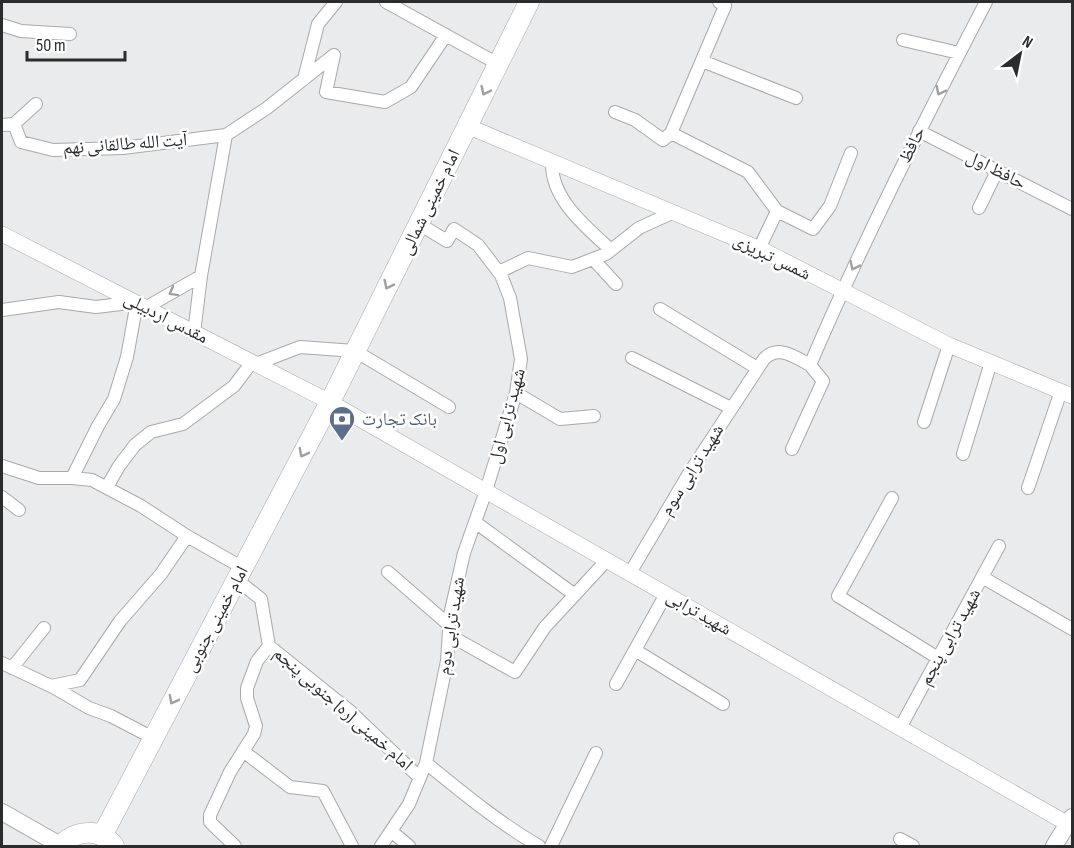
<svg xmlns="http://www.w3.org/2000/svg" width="1074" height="848" viewBox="0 0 1074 848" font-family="'Sofia Sans Condensed','Noto Naskh Arabic',sans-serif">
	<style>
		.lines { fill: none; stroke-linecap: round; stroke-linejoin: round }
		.minor-casing { stroke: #a9a9ab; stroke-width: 14 }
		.tertiary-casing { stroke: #a9a9ab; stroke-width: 16 }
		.secondary-casing { stroke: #a9a9ab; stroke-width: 18 }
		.primary-casing { stroke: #a9a9ab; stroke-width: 21 }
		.minor { stroke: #fff; stroke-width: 12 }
		.tertiary { stroke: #fff; stroke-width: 15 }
		.secondary { stroke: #fff; stroke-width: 16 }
		.primary { stroke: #fff; stroke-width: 20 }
		.oneway { stroke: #a0a0a0 }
		.labels { text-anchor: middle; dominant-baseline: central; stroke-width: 5; stroke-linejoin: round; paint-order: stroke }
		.street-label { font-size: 18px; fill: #2b2c2d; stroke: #fff }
		.service-label { font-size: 18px; fill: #4e5e75; stroke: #fff; text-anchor: start }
	</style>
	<rect width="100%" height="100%" fill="#eaebed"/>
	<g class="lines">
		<g class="minor-casing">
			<path id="minor" d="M386 2 498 64
				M2 25 21 31 70 34
				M903 40 959 53
				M334 55 326 92 385 102 411 87 446 35
				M702 61 796 98
				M304 79 318 24 336 2
				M615 112 635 120 663 140 671 133 725 6 719 2
				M14 124 36 104
				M2 125 14 124 21 142 53 150 123 148 226 135
				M919 131 1072 209
				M671 133 748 172 777 211 759 249
				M552 163C551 199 586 227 611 250
				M979 208 997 171
				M777 211 813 229 830 206 851 153
				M593 259 616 284
				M499 272 528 258 572 267 606 254 639 228 674 212
				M145 308 201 276
				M660 309 757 368
				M2 310 59 302 96 307 137 302 127 357 114 399 98 426 72 478
				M194 333 201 276 226 135 267 108 334 55
				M632 358 731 408
				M256 364 300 347 355 351 449 407
				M516 393 560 419 594 416
				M924 422 949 345
				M792 449 823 381 810 365
				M963 454 991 362
				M2 466 39 478H72L92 480 141 506 187 536 243 568
				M107 487 119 466 135 445 151 432 183 424 234 386 252 362
				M1028 488 1061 391
				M2 497 19 510
				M892 498 838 596 938 658
				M475 522 575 595
				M388 572 449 625
				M630 573 688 475 764 359C778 344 795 357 810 365 863 241 924 121 986 2
				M982 577 1072 629
				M237 580 261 599 269 646 351 712 420 778
				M449 635 515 672 545 627 607 560
				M635 650 723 704
				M2 663 55 688 89 708 111 716 153 738
				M12 668 44 628
				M616 684 666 594
				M51 686 80 680 120 621 161 574 187 536
				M900 728 999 546
				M243 751 290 787 323 791 352 846
				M426 763C463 793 499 823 539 846
				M391 831 409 846
				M900 839 913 846
				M235 846 210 822V815L230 772 254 734 256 726 247 698V688L257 661 269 646
				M381 846 409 804 426 763 447 661 450 615 464 553 486 491 516 393 521 359 510 298 501 275 478 245 454 229 447 241 419 224
				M551 846 596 753"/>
		</g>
		<g class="tertiary-casing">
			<path id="tertiary" d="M467 126 765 251 949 345 1072 396
				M2 234 330 402 1068 824"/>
		</g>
		<g class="secondary-casing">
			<path id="secondary" d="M2 812 60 845
				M1054 846 1072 817"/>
		</g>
		<g class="primary-casing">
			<path id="primary" d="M102 836 330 402 529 2
				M60 846C75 830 100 827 114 846"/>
		</g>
		<use href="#minor" class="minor"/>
		<use href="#tertiary" class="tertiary"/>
		<use href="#secondary" class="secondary"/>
		<use href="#primary" class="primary"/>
	</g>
	<defs><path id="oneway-chevron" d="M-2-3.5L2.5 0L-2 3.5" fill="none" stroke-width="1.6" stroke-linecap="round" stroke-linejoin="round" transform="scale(1.5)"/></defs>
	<g class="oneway">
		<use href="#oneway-chevron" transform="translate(485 91) rotate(116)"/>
		<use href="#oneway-chevron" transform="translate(940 91) rotate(117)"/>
		<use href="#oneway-chevron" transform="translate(854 266) rotate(116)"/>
		<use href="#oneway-chevron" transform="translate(388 285) rotate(116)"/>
		<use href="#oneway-chevron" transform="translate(173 292) rotate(151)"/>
		<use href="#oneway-chevron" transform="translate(303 453) rotate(118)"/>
		<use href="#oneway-chevron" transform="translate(173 700) rotate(118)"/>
	</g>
	<defs>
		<g id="bank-pin" transform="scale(1.35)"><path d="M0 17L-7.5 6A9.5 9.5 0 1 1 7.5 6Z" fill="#5c6f8a" stroke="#fff"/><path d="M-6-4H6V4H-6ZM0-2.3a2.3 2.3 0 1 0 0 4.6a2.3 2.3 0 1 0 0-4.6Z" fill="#fff"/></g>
	</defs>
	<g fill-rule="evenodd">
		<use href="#bank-pin" x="342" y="419"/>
	</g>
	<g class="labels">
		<g class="street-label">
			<text transform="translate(125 144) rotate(-4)">آیت الله طالقانی نهم</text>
			<text transform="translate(912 145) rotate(-64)">حافظ</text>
			<text transform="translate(996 170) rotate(27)">حافظ اول</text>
			<text transform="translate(430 202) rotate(-64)">امام خمینی شمالی</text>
			<text transform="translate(772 257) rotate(26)">شمس تبریزی</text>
			<text transform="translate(166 318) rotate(27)">مقدس اردبیلی</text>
			<text transform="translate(507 416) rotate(-75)">شهید ترابی اول</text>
			<text transform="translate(692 470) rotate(-58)">شهید ترابی سوم</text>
			<text transform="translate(699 613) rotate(30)">شهید ترابی</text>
			<text transform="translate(216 619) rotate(-62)">امام خمینی جنوبی</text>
			<text transform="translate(451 626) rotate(-81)">شهید ترابی دوم</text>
			<text transform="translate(950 637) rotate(-61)">شهید ترابی پنجم</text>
			<text transform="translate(343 709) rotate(41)">امام خمینی (ره) جنوبی پنجم</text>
		</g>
		<g class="service-label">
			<text x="362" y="419">بانک تجارت</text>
		</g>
	</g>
	<rect width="1074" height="848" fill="none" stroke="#2b2c2d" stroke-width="6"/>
	<g transform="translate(1020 54) rotate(32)" stroke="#ffffff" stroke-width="4.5" paint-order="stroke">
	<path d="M0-4.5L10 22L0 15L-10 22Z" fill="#2b2c2d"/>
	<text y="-9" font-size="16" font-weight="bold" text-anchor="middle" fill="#2b2c2d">N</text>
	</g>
	<path d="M27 51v9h98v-9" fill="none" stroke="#2b2c2d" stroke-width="3"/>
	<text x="36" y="51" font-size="18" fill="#2b2c2d" stroke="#ffffff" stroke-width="4.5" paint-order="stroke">50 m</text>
</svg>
